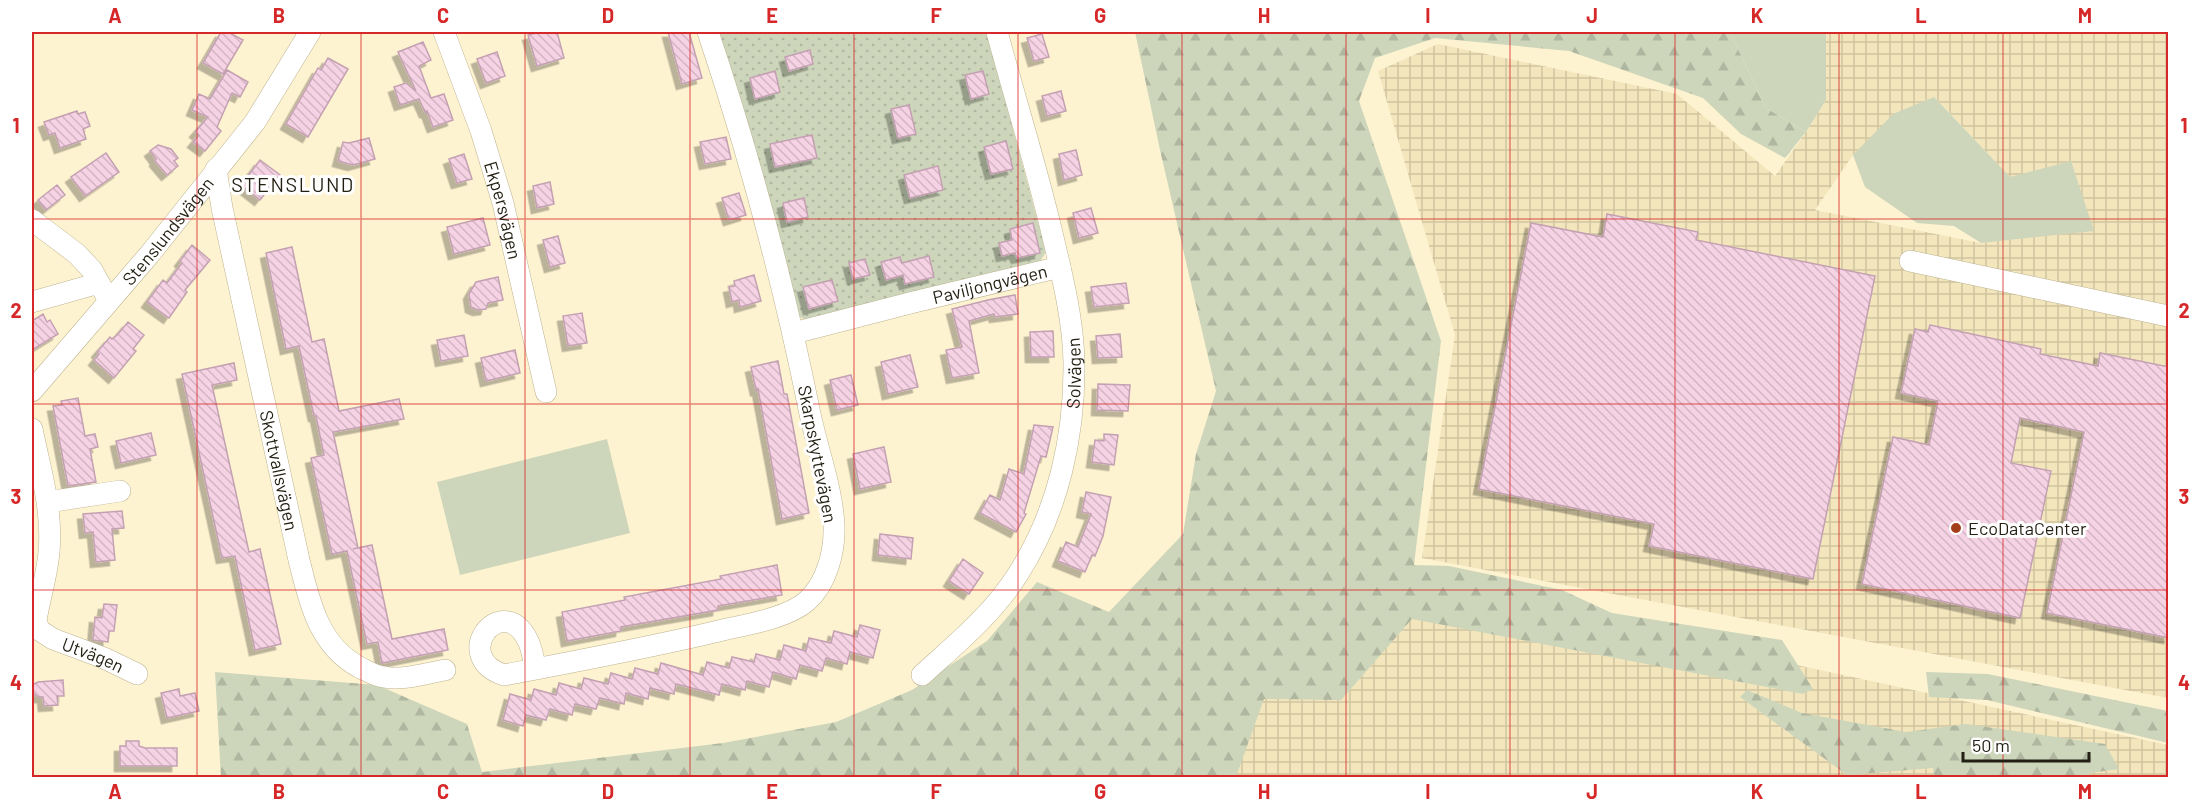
<svg xmlns="http://www.w3.org/2000/svg" width="2200" height="809" viewBox="0 0 2200 809" font-family="Barlow,sans-serif">
	<style>
		.industrial { fill: url(#industrial-grid); fill-rule: evenodd }
		.grass { fill: #cdd6bb }
		.forest { fill: url(#forest-firs) }
		.park { fill: url(#park-dots) }
		.building { fill: url(#building-back-hatch); stroke: #c4a1b2; stroke-width: 1.5; filter: url(#shadow) }
		.lines { fill: none; stroke-linecap: round; stroke-linejoin: round }
		.minor-casing { stroke: #bdb391; stroke-width: 22 }
		.minor { stroke: #fff; stroke-width: 21 }
		.grid { fill: none; stroke: #d62828; stroke-width: 1.5; stroke-opacity: 0.55 }
		.poi-dot { fill: #a43e18; stroke: #fff; stroke-width: 2 }
		.labels { text-anchor: middle; dominant-baseline: central; stroke-width: 6; stroke-linejoin: round; paint-order: stroke }
		.street-label { font-size: 18px; fill: #231f12; stroke: #fff }
		.poi-label { font-size: 18px; fill: #231f12; stroke: #fff; text-anchor: start }
		.neighbourhood-label { font-size: 20px; letter-spacing: 1.5px; fill: #231f12; stroke: #fff }
		.neatline { fill: none; stroke: #d62828; stroke-width: 2 }
		.grid-label { font-size: 20px; text-anchor: middle; font-weight: bold; fill: #d62828 }
	</style>
	<defs>
		<pattern id="industrial-grid" width="8" height="8" patternUnits="userSpaceOnUse" patternTransform="scale(1.5)"><rect width="8" height="8" fill="#f4e6bc"/><path d="M0 4h8M4 0v8" fill="none" stroke="#d1c5a1"/></pattern>
		<pattern id="forest-firs" width="22" height="20" patternUnits="userSpaceOnUse" patternTransform="scale(1.5)"><rect width="22" height="20" fill="#cdd6bb"/><path d="M5 1l3.5 6h-7zM16 11l3.5 6h-7z" fill="#b0b7a0"/></pattern>
		<pattern id="park-dots" width="8" height="8" patternUnits="userSpaceOnUse" patternTransform="scale(1.5)"><rect width="8" height="8" fill="#cdd6bb"/><path d="M2 2h.1M6 6h.1" fill="none" stroke="#b0b7a0" stroke-width="1.8" stroke-linecap="round"/></pattern>
		<pattern id="building-back-hatch" width="6" height="6" patternUnits="userSpaceOnUse" patternTransform="scale(1.5)"><rect width="6" height="6" fill="#f6d3e4"/><path d="M-1 5l2 2M0 0l6 6M5-1l2 2" fill="none" stroke="#d3b5c3"/></pattern>
		<filter id="shadow"><feDropShadow dx="-5.5" dy="5.5" stdDeviation="0" flood-color="#0004"/></filter>
	</defs>
	<rect width="100%" height="100%" fill="#fef3d0"/>
	<path class="industrial" d="M1826 32H2168V698L1422 558 1455 335 1378 71 1438 44 1677 94 1775 176 1806 132 1826 100ZM1934 97 2010 177 2093 230 1981 243 1815 210 1853 155Z
		M1287 555 2168 745V778H1212Z"/>
	<path class="grass" d="M1730 32H1826V100L1806 132 1766 108Z
		M1934 97 2010 177 2071 161 2094 231 1981 243 1954 226 1917 223 1865 187 1853 155 1893 114Z
		M607 439 630 533 460 575 437 482Z"/>
	<path class="forest" d="M1135 32H1730L1766 108 1806 132 1785 158 1741 134 1703 98 1569 51 1435 38 1375 58 1359 101 1441 341 1414 565 1449 566 1562 590 1612 613 1782 640 1813 689 1803 694 1412 619 1341 700 1264 699 1236 777 221 778 215 672 377 685 467 724 482 772 723 743 836 722 912 690 987 641 1037 582 1109 612 1183 534 1196 454 1216 391 1160 150Z
		M1926 672 1988 674 2168 711V743L1987 700 1929 697Z
		M1747 690 1802 713 1906 732 1966 724 2105 744 2119 769 2090 773 2089 778 1934 777 1933 768 1847 775 1740 697Z"/>
	<path class="park" d="M717 32H987L1046 252 1039 263 807 321 797 315Z"/>
	<path class="building" d="M221 32H228L243 40 223 74 203 63Z
		M540 32H557L564 58 537 66 528 35Z
		M668 32H689L702 78 682 84Z
		M1042 34 1049 57 1034 61 1027 38Z
		M423 42 431 60 419 66 431 98 444 94 453 120 433 127 427 111 425 112 419 99 400 105 394 87 406 83 416 91 398 52Z
		M810 50 813 64 789 71 785 57Z
		M497 52 505 76 486 83 477 59Z
		M328 58 348 69 308 137 286 124 318 68 321 70Z
		M227 70 248 82 240 97 232 93 217 127 221 131 205 151 193 142 199 135 195 132 208 117 192 110 199 94 210 99Z
		M775 71 780 92 755 99 750 78Z
		M983 71 989 94 971 99 965 75Z
		M1061 91 1066 111 1047 116 1042 96Z
		M909 105 916 134 898 138 891 109Z
		M77 111 78 114 85 112 90 126 83 129 86 139 60 148 55 133 49 135 44 122Z
		M812 135 817 158 775 167 770 144Z
		M726 137 731 159 705 164 700 142Z
		M369 138 375 159 353 165 338 161 343 142 349 143Z
		M1006 141 1013 169 991 174 984 147Z
		M158 145 171 149 178 158 174 161 178 166 167 175 155 161 156 159 150 151Z
		M1076 150 1082 175 1064 180 1059 154Z
		M106 153 119 172 85 196 71 177Z
		M464 154 472 179 457 183 449 159Z
		M260 160 280 175 260 200 241 185Z
		M938 166 943 190 910 198 904 175Z
		M550 182 554 204 537 208 533 186Z
		M57 185 65 195 46 210 38 200Z
		M739 193 746 215 729 220 722 198Z
		M804 198 808 217 787 222 783 203Z
		M1091 208 1098 233 1079 238 1073 213Z
		M1607 214 1698 232 1696 240 1875 276 1813 579 1649 546 1654 524 1479 489 1531 223 1603 237Z
		M483 218 490 245 454 254 447 227Z
		M1033 223 1040 253 1017 258 1015 253 1002 256 999 243 1012 240 1010 229Z
		M558 236 565 263 550 267 543 240Z
		M192 245 210 260 185 290 187 292 169 318 147 302 163 280 167 283 182 263 180 261Z
		M292 247 312 342 324 339 339 411 399 399 404 419 333 432 358 548 353 549 372 545 392 639 444 629 448 650 382 663 378 642 367 644 347 551 332 554 311 458 324 455 316 416H314L299 346 286 349 266 253Z
		M929 256 934 277 905 284 903 275 886 280 881 262 900 257 902 263Z
		M865 259 870 275 853 279 849 263Z
		M754 275 761 301 740 307 739 300 732 302 729 287 735 286 734 281Z
		M498 277 503 300 488 303 486 309 478 310 471 307 469 294 476 282Z
		M832 280 838 301 809 309 803 287Z
		M1126 283 1129 303 1094 307 1091 287Z
		M1015 295 1018 314 995 317 994 314 969 321 979 373 952 378 946 350 962 347 952 309 988 300Z
		M582 313 587 343 568 346 563 316Z
		M43 314 47 322 50 320 58 334 32 350V321Z
		M128 322 144 335 133 349 136 351 114 378 94 360 99 354 97 352 110 337 112 339 117 335Z
		M1930 325 2041 349 2040 354 2098 366 2100 353 2169 367V638L2047 613 2084 432 2020 418 2011 463 2051 471 2020 618 1862 584 1893 437 1929 445 1938 401 1901 393 1915 329 1928 332Z
		M1053 331 1054 357H1031L1030 332Z
		M1120 334 1122 357 1098 358 1096 336Z
		M464 335 468 356 441 361 437 340Z
		M515 350 520 373 486 381 481 358Z
		M910 355 918 387 888 394 881 362Z
		M778 361 784 394H787L809 513 782 519 758 389 756 390 751 367Z
		M234 363 237 380 212 385 249 552 260 549 281 644 255 650 235 556 222 558 182 374Z
		M851 375 858 405 837 410 830 380Z
		M1098 384 1130 385 1128 411 1097 410Z
		M78 398 85 436 95 434 98 447 90 449 96 482 68 486 53 406 62 405 61 401Z
		M1034 425 1053 427 1046 457 1041 456 1024 513 1026 514 1016 532 980 513 990 495 1000 500 1009 469 1024 474Z
		M151 433 156 455 121 463 116 441Z
		M1104 434 1118 435 1114 465 1092 462 1095 440 1104 441Z
		M884 447 891 482 860 489 853 454Z
		M1086 492 1111 497 1103 536 1095 556 1092 555 1085 572 1058 561 1066 542 1078 547 1091 514 1082 512Z
		M122 511 124 528 112 529 115 560 96 562 93 532 85 533 83 514Z
		M880 534 913 538 911 559 878 555Z
		M963 559 983 573 969 594 949 581Z
		M777 565 782 595 718 606V610L621 627V631L567 641 562 612 625 600 624 597 721 579 720 576Z
		M104 604 117 605 114 631H109L108 642 93 640 95 617 102 618Z
		M860 625 880 630 873 658 850 652 847 664 826 658 822 671 800 665 796 679 773 672 769 687 747 681 745 690 722 684 719 695 676 684 674 694 650 688 648 699 626 693 624 704 600 698 596 709 575 704 572 715 550 709 546 720 526 715 523 726 503 720 510 694 531 700 534 689 556 695 559 683 581 689 584 678 608 684 611 673 632 679 635 668 658 674 661 663 703 675 707 662 729 668 732 657 754 662 756 654 780 660 784 645 806 651 809 638 831 643 834 631 857 637Z
		M63 680 64 696H57L58 705 44 706 43 697H38L33 693 32 685 38 682Z
		M179 689 180 696 195 693 199 711 167 718 161 693Z
		M126 741H139V746L145 748H177V766H120V746H126Z"/>
	<g class="lines">
		<g class="minor-casing">
			<g id="minor">
				<path id="s1" d="M444 32 481 131 503 203 546 392"/>
				<path id="s2" d="M216 169 222 208 299 560C309 600 318 645 359 667 367 671 375 676 384 677 403 681 426 673 445 670"/>
				<path d="M32 220 77 254 92 270 109 301"/>
				<path d="M1910 261 2168 316"/>
				<path d="M32 302 99 283"/>
				<path id="s3" d="M794 333 914 302 1060 267"/>
				<path id="s4" d="M32 391 149 255 255 122 310 32"/>
				<path id="s5" d="M32 429C40 469 53 510 49 552 47 575 40 597 36 620L39 630 53 639 104 658 137 674"/>
				<path d="M48 502 120 491"/>
				<path d="M536 669C533 659 532 646 526 637 500 592 450 657 504 675 578 661 653 647 727 629 751 624 789 617 807 601 827 583 835 551 834 525 832 488 818 451 810 414 784 285 750 157 708 32"/>
				<path id="s6" d="M922 675C956 644 993 614 1018 574 1058 512 1075 436 1074 362 1073 318 1062 275 1052 233 1036 165 1015 99 997 32"/>
			</g>
		</g>
		<use href="#minor" class="minor"/>
	</g>
	<path class="grid" d="M197 32V778M361 32V778M525 32V778M690 32V778M854 32V778M1018 32V778M1182 32V778M1346 32V778M1510 32V778M1675 32V778M1839 32V778M2003 32V778M32 219H2168M32 404H2168M32 590H2168"/>
	<circle class="poi-dot" cx="1956" cy="528" r="6"/>
	<g class="labels">
		<g class="street-label">
			<text stroke="none"><textPath href="#s1" startOffset="188">Ekpersvägen</textPath></text>
			<text stroke="none"><textPath href="#s4" startOffset="210">Stenslundsvägen</textPath></text>
			<text stroke="none"><textPath href="#s3" startOffset="202">Paviljongvägen</textPath></text>
			<text stroke="none"><textPath href="#s6" startOffset="351">Solvägen</textPath></text>
			<text transform="translate(818 454) rotate(79)">Skarpskyttevägen</text>
			<text stroke="none"><textPath href="#s2" startOffset="308">Skottvallsvägen</textPath></text>
			<text stroke="none"><textPath href="#s5" startOffset="264">Utvägen</textPath></text>
		</g>
		<g class="poi-label">
			<text x="1968" y="528">EcoDataCenter</text>
		</g>
		<g class="neighbourhood-label">
			<text x="293" y="184">STENSLUND</text>
		</g>
	</g>
	<rect width="2200" height="809" fill="none" stroke="#ffffff" stroke-width="66"/>
	<path d="M1963 752v9h126v-9" fill="none" stroke="#231f12" stroke-width="3"/>
	<text x="1972" y="752" font-size="18" fill="#231f12" stroke="#ffffff" stroke-width="4.5" paint-order="stroke">50 m</text>
	<rect x="33" y="33" width="2134" height="743" class="neatline"/>
	<g class="grid-label">
		<text x="115" y="23">A</text>
		<text x="279" y="23">B</text>
		<text x="443" y="23">C</text>
		<text x="608" y="23">D</text>
		<text x="772" y="23">E</text>
		<text x="936" y="23">F</text>
		<text x="1100" y="23">G</text>
		<text x="1264" y="23">H</text>
		<text x="1428" y="23">I</text>
		<text x="1592" y="23">J</text>
		<text x="1757" y="23">K</text>
		<text x="1921" y="23">L</text>
		<text x="2085" y="23">M</text>
		<text x="16" y="133">1</text>
		<text x="2184" y="133">1</text>
		<text x="16" y="318">2</text>
		<text x="2184" y="318">2</text>
		<text x="16" y="504">3</text>
		<text x="2184" y="504">3</text>
		<text x="16" y="690">4</text>
		<text x="2184" y="690">4</text>
		<text x="115" y="799">A</text>
		<text x="279" y="799">B</text>
		<text x="443" y="799">C</text>
		<text x="608" y="799">D</text>
		<text x="772" y="799">E</text>
		<text x="936" y="799">F</text>
		<text x="1100" y="799">G</text>
		<text x="1264" y="799">H</text>
		<text x="1428" y="799">I</text>
		<text x="1592" y="799">J</text>
		<text x="1757" y="799">K</text>
		<text x="1921" y="799">L</text>
		<text x="2085" y="799">M</text>
	</g>
</svg>
